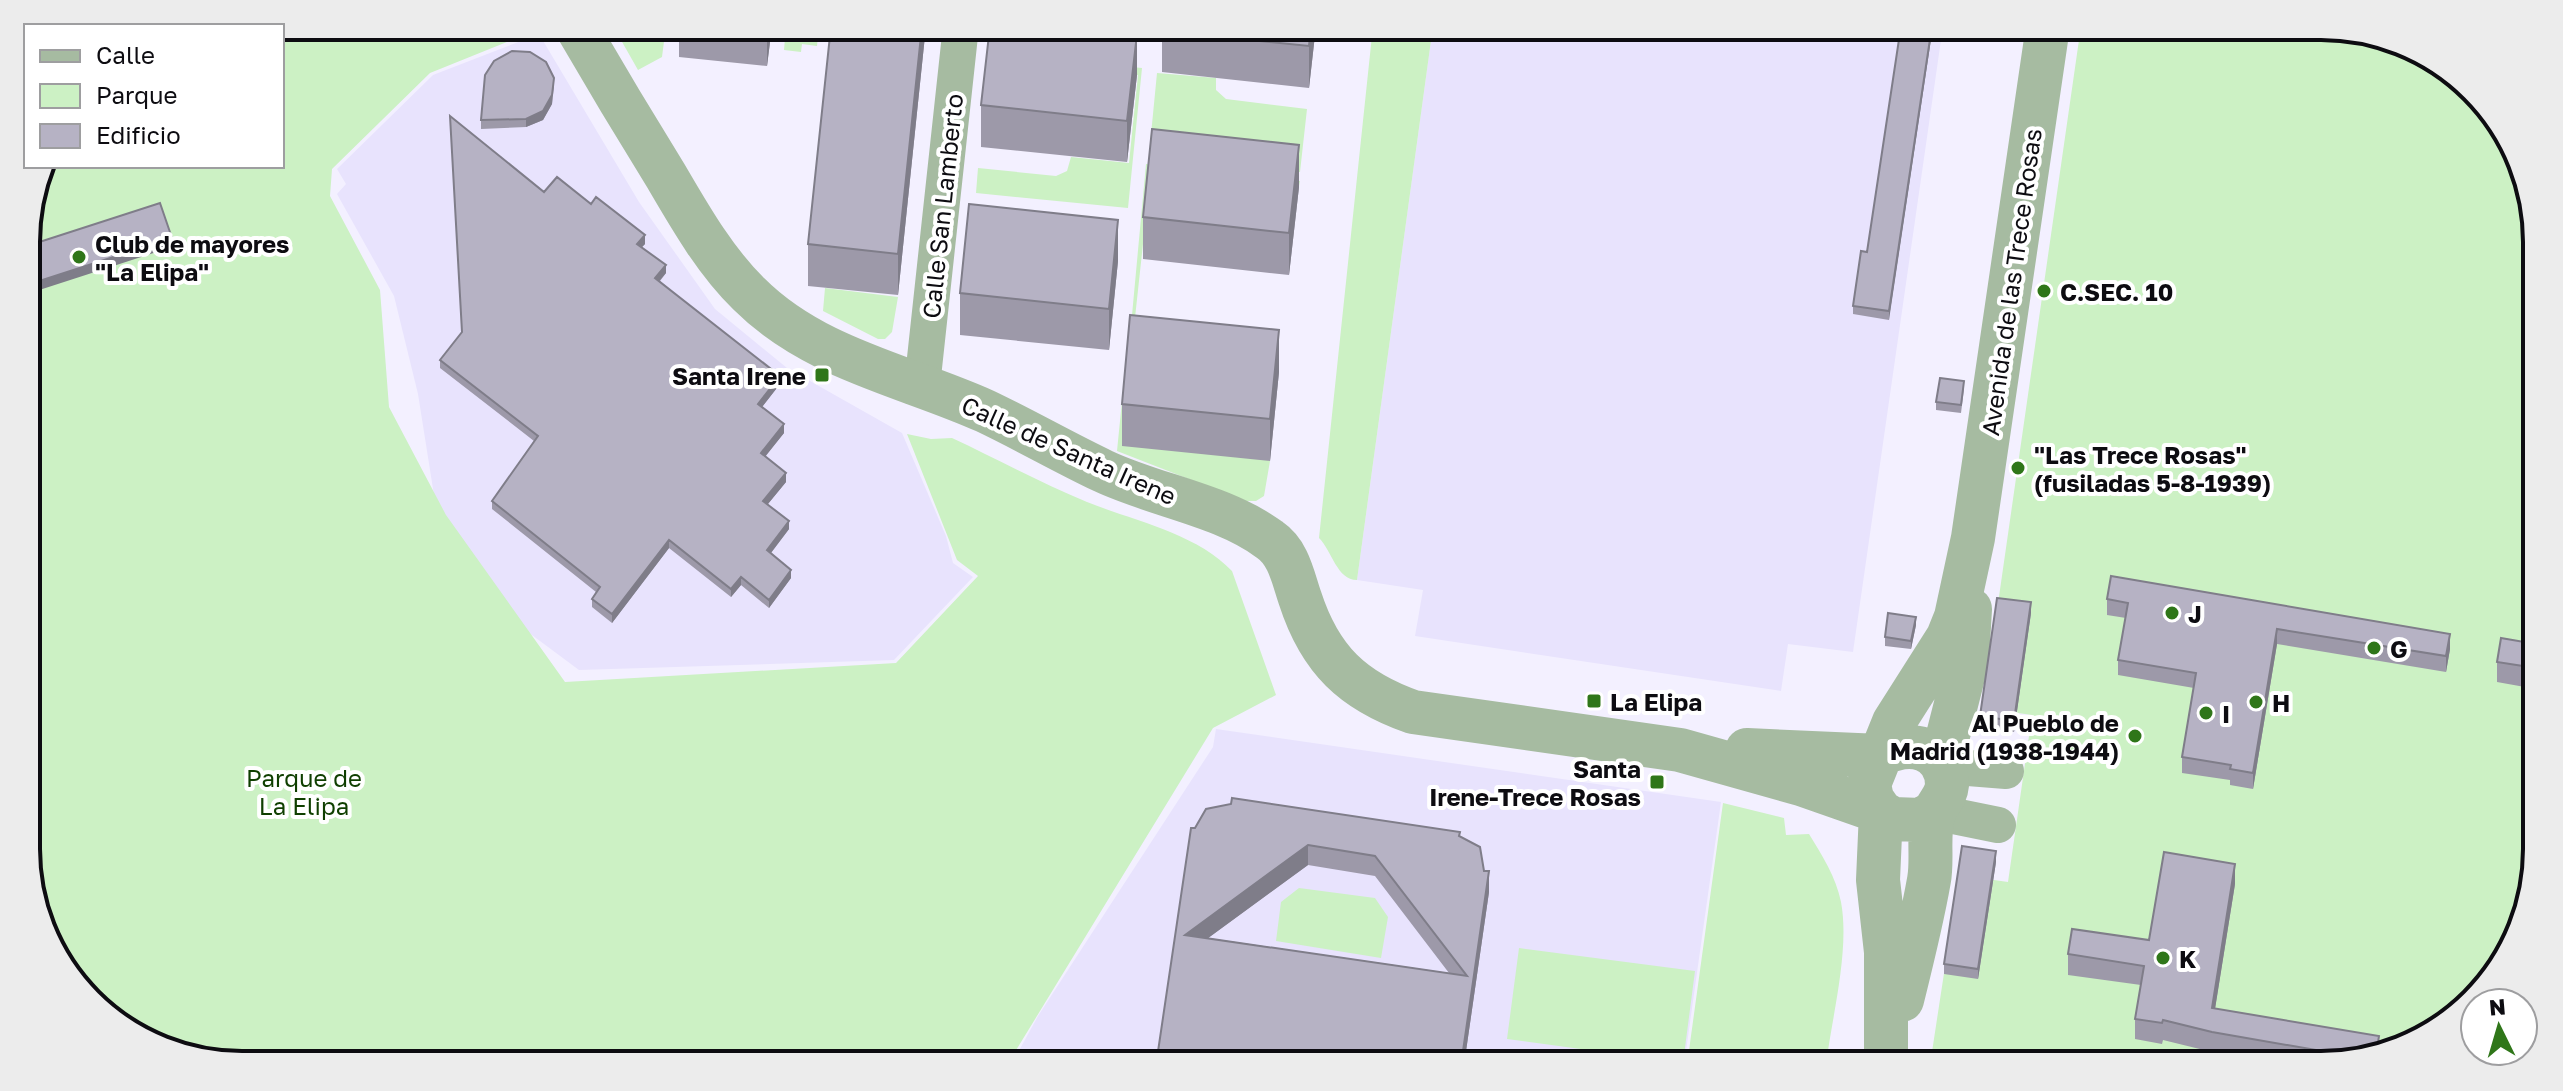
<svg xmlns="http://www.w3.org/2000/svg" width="2563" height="1091" viewBox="0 0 2563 1091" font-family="'Golos Text',sans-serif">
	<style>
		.built { fill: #e8e3fd }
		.green { fill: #ccf1c4 }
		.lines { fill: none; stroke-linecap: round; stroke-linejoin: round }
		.minor { stroke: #a6bba1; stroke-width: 36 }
		.tertiary { stroke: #a6bba1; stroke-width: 44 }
		.wall { fill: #9d99a9; fill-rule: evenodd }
		.shaded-wall { fill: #7f7d89 }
		.building { fill: #b6b2c4; stroke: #7f7d89; stroke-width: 2; fill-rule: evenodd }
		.poi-dot { fill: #2f7619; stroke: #fff; stroke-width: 3 }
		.labels { text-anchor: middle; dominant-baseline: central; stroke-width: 8; stroke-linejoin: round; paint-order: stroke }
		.street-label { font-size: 24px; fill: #0d0c11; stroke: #fff }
		.poi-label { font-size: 24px; font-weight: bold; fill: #0d0c11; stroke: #fff; text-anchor: start }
		.park-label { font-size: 24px; fill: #0f3f00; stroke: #fff }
		.rim { fill: none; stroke: #0d0c11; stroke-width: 4 }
	</style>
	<rect width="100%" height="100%" fill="#f3f0ff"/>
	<path class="built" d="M1433 26H1943L1853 652 1788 644 1781 691 1415 636 1423 590 1357 580Z
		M539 34 639 202 715 309 787 368 902 433 946 536 953 563 973 577 894 660 579 670 446 571 418 394 394 296 337 194 346 184 337 169 433 75Z
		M1216 729 1721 802 1684 1065H1011L1038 1016 1213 747Z"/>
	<path class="green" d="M282 26H529L532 32 430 73 332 169 330 196 380 290 389 407 446 515 565 682 896 663 978 576 957 560 907 434 931 439 952 438C997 459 1041 483 1087 502 1134 521 1196 533 1232 571L1276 695 1213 728 1007 1065H242L160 1049 71 981 28 877 27 228 43 166H282Z
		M613 26H666L662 57 638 70Z
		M786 26H819L817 46 802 44 801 52 784 50Z
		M1373 26H1433L1357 580C1337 580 1332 551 1319 538Z
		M2081 26H2321L2403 42 2492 110 2535 214 2537 849 2521 931 2452 1021 2334 1065H1930L1959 875 2008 882 2032 715 1983 708Z
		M990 53 1142 68 1128 208 976 193 978 168 1056 176 1067 171 1071 157 1129 163 1138 75 990 58Z
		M1157 73 1216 78V90L1226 99 1307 109 1300 172 1149 155Z
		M1146 164 1300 181 1299 186 1151 170 1134 327 1131 326Z
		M825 288 898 297 892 332 885 339H878L823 311Z
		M1122 401 1270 461 1264 496 1256 501H1245L1117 451Z
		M1723 803 1784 818 1786 835 1809 834C1822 855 1836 877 1841 902 1850 950 1832 1016 1826 1065H1687Z
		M1299 888 1375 898 1388 917 1381 958 1276 941 1281 902Z
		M1519 948 1695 971 1683 1063 1507 1039Z"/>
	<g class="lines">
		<path class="minor" d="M922 386 961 26
			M1943 766 2006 771
			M1934 812 1998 825"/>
		<path class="tertiary" d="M576 26C605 76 635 126 666 176 690 217 715 261 749 294 814 359 905 375 985 411 1025 430 1063 452 1103 471 1156 496 1223 505 1270 540 1289 553 1293 578 1300 598 1320 660 1353 691 1413 712L1680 750 1801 784 1881 812 1893 819 1921 820 1934 812
			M1747 750 1880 756
			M1880 756C1907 738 1947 747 1947 785 1946 797 1938 803 1934 813 1927 832 1933 859 1929 880 1922 920 1912 960 1902 1000
			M1941 763 1967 661 1970 609
			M1886 1065V952L1878 880 1881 812 1872 799 1869 784 1894 722 1948 637 1956 617 1973 538 2048 26"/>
	</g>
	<path class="wall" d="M679 26H772L767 66 679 57Z
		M831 26H926L898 295 808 286V244Z
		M1316 26 1309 88 1162 72V31Z
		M1610 26H1683L1682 36Z
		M1901 26 1889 320 1853 314V306L1867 252Z
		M1137 75 1127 162 981 147V105Z
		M554 86 552 104 543 120 526 127 481 129V120Z
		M1299 187 1289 275 1143 259V217Z
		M544 192 591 204 645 244 642 247 666 273 660 281 780 384 762 407 784 433 765 456 786 482 767 505 789 529 771 553 791 578 769 608 741 585 731 597 669 548 612 623 592 607V599L596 592 492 509V501L534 441 440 368V360L462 333Z
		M1118 261 1109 350 960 335V293Z
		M1279 372 1270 461 1122 446V404Z
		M1964 389 1961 413 1936 410V402Z
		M2107 599 2450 649 2446 672 2277 644 2253 789 2230 785V780L2182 773V757L2194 688 2118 675V660L2126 618 2107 615Z
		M2031 613 2014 732 1980 727V716Z
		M1916 625 1911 649 1885 646V637Z
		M2536 644V689L2497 682V662Z
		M1231 804 1460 836 1489 892 1464 1065H1156L1195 828ZM1308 865 1375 876 1449 973 1208 938Z
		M1996 862 1978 979 1944 974V964Z
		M2235 884 2215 1008 2379 1048 2334 1065H2284L2212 1052 2163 1040 2162 1044 2135 1039V1019L2141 985 2068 975V954L2149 940Z"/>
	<path class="shaded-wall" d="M767 26H772L767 66Z
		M922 26H926L898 295V254Z
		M1311 26H1316L1309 88V46Z
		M1932 26H1933L1889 320V311Z
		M1137 34V75L1127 162V121Z
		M554 78 552 104 543 120 526 127V119Z
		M1299 145V187L1289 275V233Z
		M1118 220V261L1109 350V309Z
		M645 235V244L637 252V244Z
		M172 238V247L27 294V285Z
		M666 265V273L655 286V278Z
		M1279 330V372L1270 461V419Z
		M780 376V384L758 412V404Z
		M784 424V433L761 462V453Z
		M786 473V482L763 510V501Z
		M789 521V529L767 558V550Z
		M669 540V548L612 623V614Z
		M791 570V578L769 608V600Z
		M741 577V585L731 597V589Z
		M2031 602V613L2014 732V721Z
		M1916 617V625L1911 649V641Z
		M2277 629V644L2253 789V773Z
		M2450 634V649L2446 672V656Z
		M1308 845V865L1185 955V935Z
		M1996 851V862L1978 979V969Z
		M2235 864V884L2212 1028V1008Z
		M1489 871V892L1464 1065H1461Z"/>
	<path class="building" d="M831 26H922L898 254 808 244Z
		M990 26H1066L1137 34 1127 121 981 105Z
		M1162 26H1311L1309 46 1162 31Z
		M1901 26H1932L1889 311 1853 306 1861 251 1867 252Z
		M512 51 530 52 546 62 554 78 552 95 543 111 526 119 481 120 485 75 494 61Z
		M450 116 544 192 557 177 591 204 596 197 645 235 637 244 666 265 655 278 780 376 758 404 784 424 761 453 786 473 763 501 789 521 767 550 791 570 769 600 741 577 731 589 669 540 612 614 592 599 600 587 492 501 538 436 440 360 462 332Z
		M1152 129 1299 145 1289 233 1143 217Z
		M160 203 172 238 27 285V246Z
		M969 204 1118 220 1109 309 960 293Z
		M1130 315 1279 330 1270 419 1122 404Z
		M1940 378 1964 381 1961 405 1936 402Z
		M2111 576 2450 634 2446 656 2277 629 2253 773 2230 769 2231 765 2182 757 2196 673 2118 660 2128 603 2107 599Z
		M1997 598 2031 602 2014 721 1980 716Z
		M1888 613 1916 617 1911 641 1885 637Z
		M2501 638 2536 644V668L2497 662Z
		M1232 798 1460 832 1459 836 1480 847 1484 871H1489L1461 1065H1156L1191 828H1195L1206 809 1231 804ZM1308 845 1375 856 1467 976 1185 935Z
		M1962 846 1996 851 1978 969 1944 964Z
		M2164 852 2235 864 2212 1008 2379 1036 2377 1049 2356 1057 2212 1032 2163 1020 2162 1023 2135 1019 2144 966 2068 954 2072 929 2149 940Z"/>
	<g class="poi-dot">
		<circle cx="79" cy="257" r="8"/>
		<circle cx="2044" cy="291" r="8"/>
		<rect x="814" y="367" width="16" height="16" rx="4"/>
		<circle cx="2018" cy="468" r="8"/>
		<circle cx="2172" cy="613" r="8"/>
		<circle cx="2374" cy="648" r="8"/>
		<rect x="1586" y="693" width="16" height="16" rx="4"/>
		<circle cx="2256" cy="702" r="8"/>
		<circle cx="2206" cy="713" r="8"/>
		<circle cx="2135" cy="736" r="8"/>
		<rect x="1649" y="774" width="16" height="16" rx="4"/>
		<circle cx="2163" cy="958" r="8"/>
	</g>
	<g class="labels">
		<g class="street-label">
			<text transform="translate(942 206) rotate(-84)">Calle San Lamberto</text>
			<text transform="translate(2011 282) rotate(-82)">Avenida de las Trece Rosas</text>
			<text transform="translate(1069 450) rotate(24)">Calle de Santa Irene</text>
		</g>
		<g class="poi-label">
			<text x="95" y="243">Club de mayores<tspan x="95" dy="28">"La Elipa"</tspan></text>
			<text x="2060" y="291">C.SEC. 10</text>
			<text x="806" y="375" text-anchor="end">Santa Irene</text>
			<text x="2034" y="454">"Las Trece Rosas"<tspan x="2034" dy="28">(fusiladas 5-8-1939)</tspan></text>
			<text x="2188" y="613">J</text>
			<text x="2390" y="648">G</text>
			<text x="1610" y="701">La Elipa</text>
			<text x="2272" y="702">H</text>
			<text x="2222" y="713">I</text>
			<text x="2119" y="722" text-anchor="end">Al Pueblo de<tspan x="2119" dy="28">Madrid (1938-1944)</tspan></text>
			<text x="1641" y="768" text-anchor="end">Santa<tspan x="1641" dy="28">Irene-Trece Rosas</tspan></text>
			<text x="2179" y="958">K</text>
		</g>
		<g class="park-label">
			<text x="304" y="777">Parque de<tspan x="304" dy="28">La Elipa</tspan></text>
		</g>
	</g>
	<path d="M0 0H2563V1091H0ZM242 40H2321A202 202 0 0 1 2523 242V849A202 202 0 0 1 2321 1051H242A202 202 0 0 1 40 849V242A202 202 0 0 1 242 40Z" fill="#ececec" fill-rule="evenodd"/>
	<path class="rim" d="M242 40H2321A202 202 0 0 1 2523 242V849A202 202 0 0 1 2321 1051H242A202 202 0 0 1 40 849V242A202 202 0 0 1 242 40Z"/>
	<rect x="24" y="24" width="260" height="144" fill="#ffffff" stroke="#9e9ea0" stroke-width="2"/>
	<rect x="40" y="50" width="40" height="12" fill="#a6bba1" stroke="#9e9ea0" stroke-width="2"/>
	<text x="96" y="64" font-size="24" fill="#0d0c11">Calle</text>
	<rect x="40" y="84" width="40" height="24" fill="#ccf1c4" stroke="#9e9ea0" stroke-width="2"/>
	<text x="96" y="104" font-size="24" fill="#0d0c11">Parque</text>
	<rect x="40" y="124" width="40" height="24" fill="#b6b2c4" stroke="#9e9ea0" stroke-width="2"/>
	<text x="96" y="144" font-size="24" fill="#0d0c11">Edificio</text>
	<g transform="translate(2499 1027) rotate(355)"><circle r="38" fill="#ffffff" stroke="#9e9ea0" stroke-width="2"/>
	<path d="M0-6L14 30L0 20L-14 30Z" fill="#2f7619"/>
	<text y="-12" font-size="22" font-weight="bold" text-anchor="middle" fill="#0d0c11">N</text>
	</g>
</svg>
